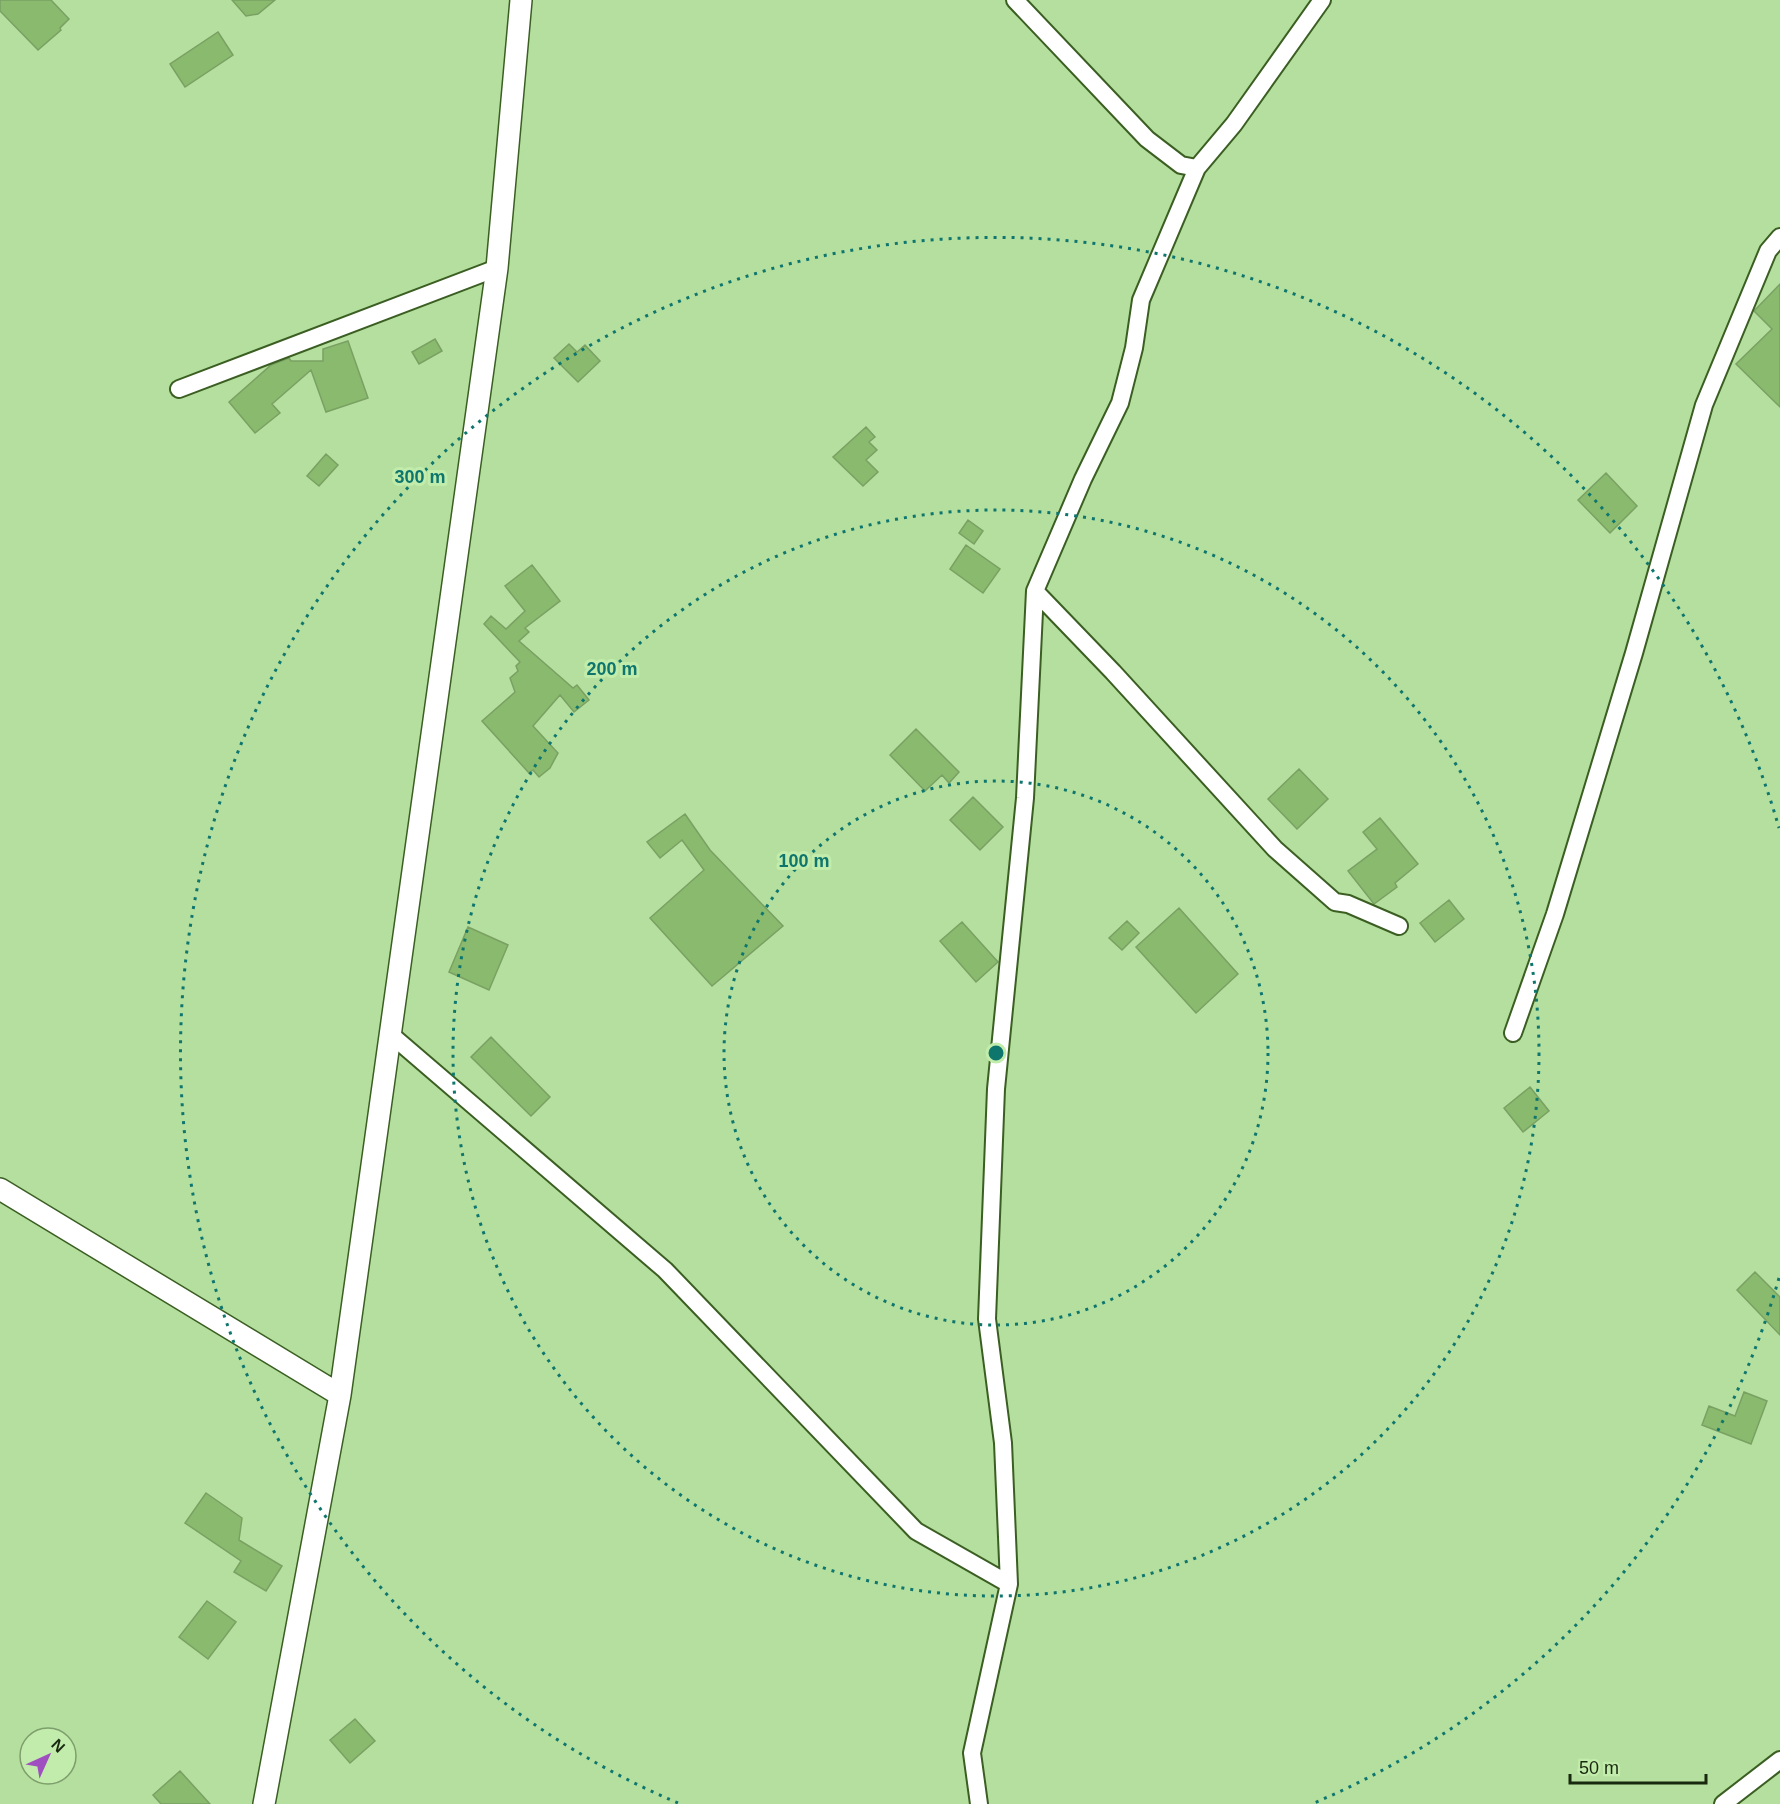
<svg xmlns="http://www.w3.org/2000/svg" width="1780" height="1804" viewBox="0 0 1780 1804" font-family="Helvetica,sans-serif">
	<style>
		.building { fill: #89ba6d; stroke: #79a163; stroke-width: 1.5 }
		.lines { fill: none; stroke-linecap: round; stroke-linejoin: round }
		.minor-casing { stroke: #3b5f23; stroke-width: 20 }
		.tertiary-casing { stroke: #3b5f23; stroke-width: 24 }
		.minor { stroke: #fff; stroke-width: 16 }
		.tertiary { stroke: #fff; stroke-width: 21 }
		.ring { fill: none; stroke: #0f766e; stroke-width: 3; stroke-dasharray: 3 6 }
		.centre { fill: #0f766e; stroke: #c2ecab; stroke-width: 3 }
		.ring-label { font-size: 18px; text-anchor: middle; font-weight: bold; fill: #0f766e; stroke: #c2ecab; stroke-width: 6; stroke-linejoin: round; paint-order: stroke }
	</style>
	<rect width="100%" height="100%" fill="#b5df9e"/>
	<path class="building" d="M0 0H51L69 19 60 28 61 30 38 50 0 11Z
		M232 0H275L258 14 246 16Z
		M218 32 233 55 185 87 170 64Z
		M1780 284V407L1736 364 1772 329 1754 311Z
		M435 339 442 351 419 364 412 352Z
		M348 341 368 398 326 412 311 370 272 404 280 413 255 433 229 402 271 365 289 358 291 361H323V349Z
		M569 344 577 352 585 345 600 361 578 382 554 358Z
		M866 427 875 437 869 442 877 450 866 460 878 472 863 486 833 457Z
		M326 454 338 465 319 486 307 476Z
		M1606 473 1637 506 1610 533 1578 500Z
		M968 520 983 531 974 544 959 533Z
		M966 545 1000 569 983 593 950 569Z
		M532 565 560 601 525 628 529 632 519 641 573 688 577 685 589 700 574 712 560 695 533 726 558 753 550 768 539 777 533 770 529 773 482 721 515 692 510 678 518 671 516 666 520 662 484 624 491 616 506 629 525 611 505 586Z
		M916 729 959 772 949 783 942 775 925 791 890 755Z
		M1299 769 1328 799 1297 829 1268 799Z
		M973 797 1003 827 980 850 950 820Z
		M685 814 710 850 783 926 712 986 650 918 704 870 682 840 660 858 647 842Z
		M1380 818 1418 864 1395 883 1397 887 1374 904 1348 871 1377 849 1363 832Z
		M1449 900 1464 919 1435 942 1420 923Z
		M1179 908 1238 974 1196 1013 1136 947Z
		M1127 921 1139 933 1122 950 1109 938Z
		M962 922 998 962 976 982 940 941Z
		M468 927 508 945 489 990 449 972Z
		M491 1037 550 1097 531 1116 471 1057Z
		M1530 1087 1549 1111 1523 1132 1504 1108Z
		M1755 1272 1780 1297V1335L1737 1290Z
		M1744 1392 1767 1401 1751 1444 1702 1425 1709 1406 1735 1416Z
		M206 1493 242 1518 239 1540 282 1566 266 1591 234 1572 241 1561 185 1523Z
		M207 1601 236 1622 208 1659 179 1637Z
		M355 1719 375 1741 350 1763 330 1740Z
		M180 1771 210 1804H161L153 1795Z"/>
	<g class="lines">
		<g class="minor-casing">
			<path id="minor" d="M1015 0 1147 139 1181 165 1197 168 1234 124 1322 0
				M179 389 497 268
				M1035 591 1113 672 1275 849 1335 902 1348 904 1399 926
				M389 1033 665 1270 916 1531 1009 1584
				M1513 1033 1555 914 1634 653 1704 405 1768 251 1780 237
				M979 1804 972 1753 1009 1584 1003 1443 987 1319 996 1089 1025 798 1035 591 1083 479 1120 403 1134 348 1141 300 1197 168
				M1723 1804 1780 1760"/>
		</g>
		<g class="tertiary-casing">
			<path id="tertiary" d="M0 1189 340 1395
				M264 1804 340 1395 497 268 521 0"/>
		</g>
		<use href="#minor" class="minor"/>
		<use href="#tertiary" class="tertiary"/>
	</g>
	<g class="ring">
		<circle cx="996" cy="1053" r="272"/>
		<circle cx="996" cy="1053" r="543"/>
		<path d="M1779 1278A815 815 0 0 1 1314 1803M678 1803A815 815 0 1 1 1779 828"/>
	</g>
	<circle cx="996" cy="1053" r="9" class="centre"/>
	<g class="ring-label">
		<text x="420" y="483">300 m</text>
		<text x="612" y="675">200 m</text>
		<text x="804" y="867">100 m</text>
	</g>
	<g transform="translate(48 1756) rotate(45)"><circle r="28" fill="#c2ecab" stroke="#7e9e6d" stroke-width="1.5"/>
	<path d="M0-4.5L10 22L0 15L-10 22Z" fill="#9f4fbf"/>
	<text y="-9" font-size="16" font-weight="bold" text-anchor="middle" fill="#19290f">N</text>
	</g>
	<path d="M1570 1774v9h136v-9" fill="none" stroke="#19290f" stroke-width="3"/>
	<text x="1579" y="1774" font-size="18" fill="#19290f" stroke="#c2ecab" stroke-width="4.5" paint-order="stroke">50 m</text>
</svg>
